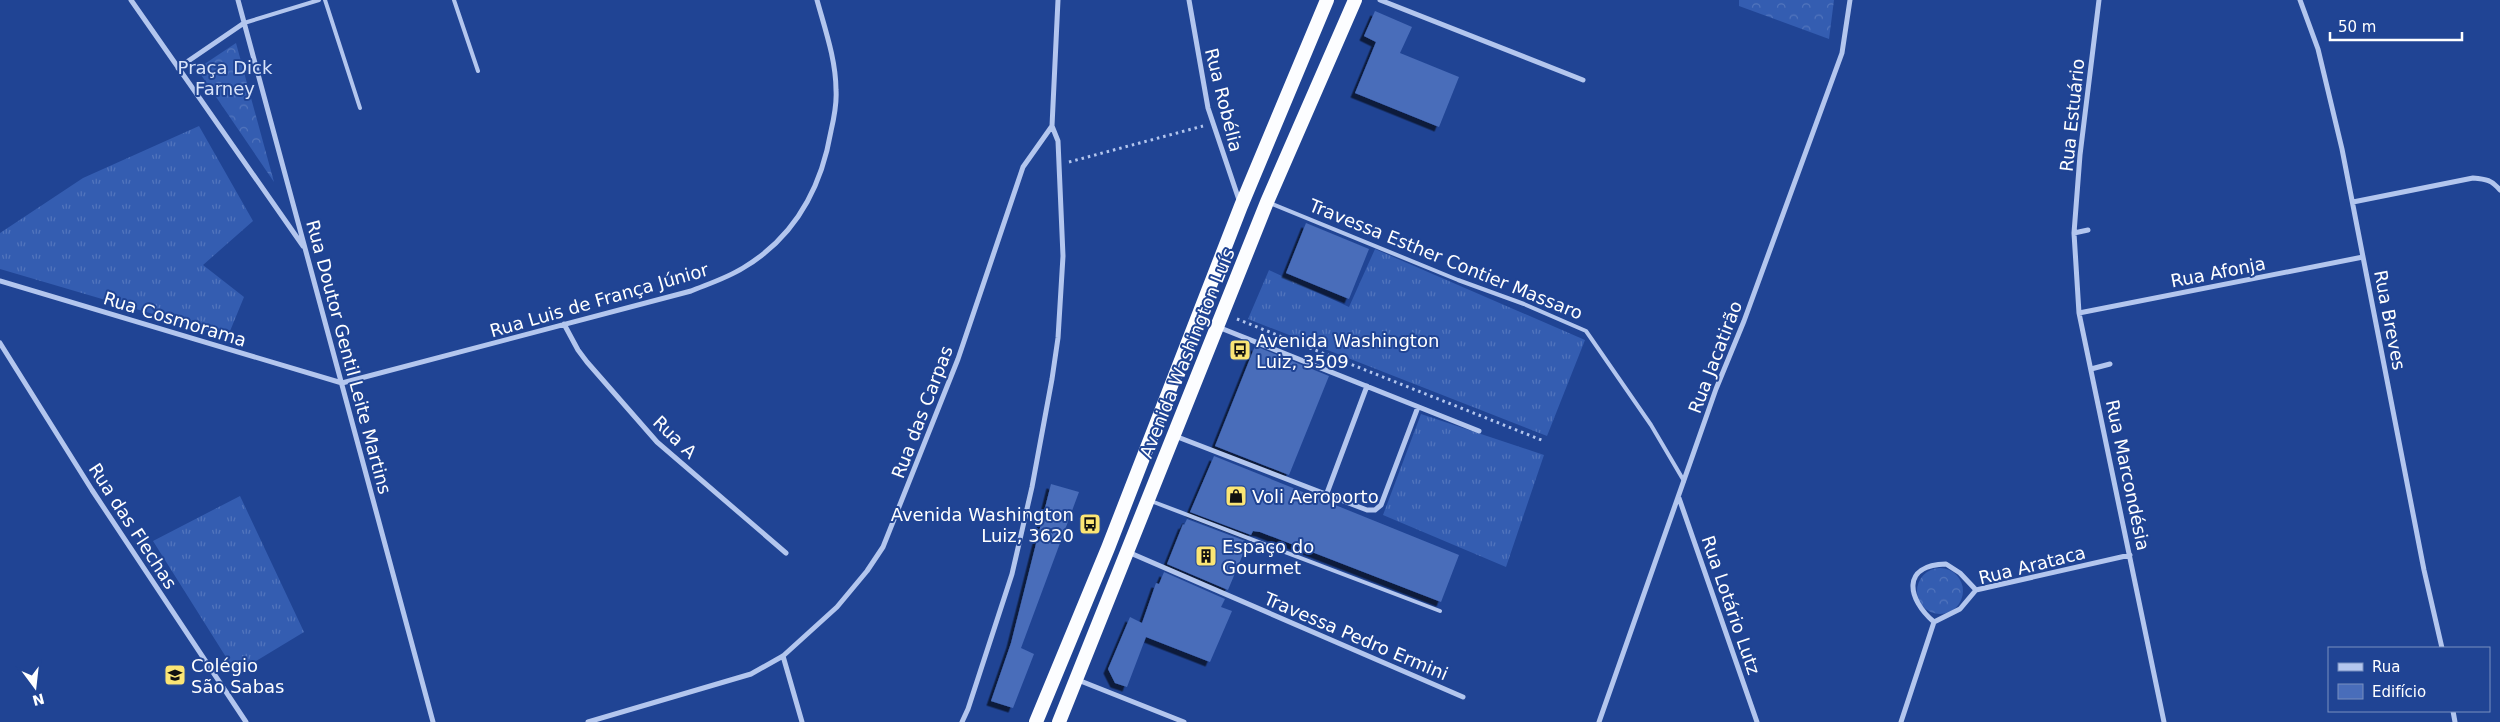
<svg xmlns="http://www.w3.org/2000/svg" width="2500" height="722" viewBox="0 0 2500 722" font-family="'DejaVu Sans',sans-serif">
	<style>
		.grass { fill: url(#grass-tufts) }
		.forest { fill: url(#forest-crowns) }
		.building { fill: #496dba; filter: url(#shadow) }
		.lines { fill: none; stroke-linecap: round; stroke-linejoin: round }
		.path { stroke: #b3c6ee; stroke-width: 3; stroke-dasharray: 2.5 4; stroke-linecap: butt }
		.service { stroke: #b3c6ee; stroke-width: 4 }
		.minor { stroke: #b3c6ee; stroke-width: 5 }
		.trunk { stroke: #fcfdff; stroke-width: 14 }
		.labels { text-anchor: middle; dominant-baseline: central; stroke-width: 4; stroke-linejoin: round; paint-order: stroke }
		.park-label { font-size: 18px; fill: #d9e4fa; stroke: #204494 }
		.street-label { font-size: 18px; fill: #fff; stroke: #204494 }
		.poi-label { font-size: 18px; fill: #fff; stroke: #204494; text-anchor: start }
	</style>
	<defs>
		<pattern id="grass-tufts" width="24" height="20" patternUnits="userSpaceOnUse" patternTransform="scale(1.25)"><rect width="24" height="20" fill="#345db1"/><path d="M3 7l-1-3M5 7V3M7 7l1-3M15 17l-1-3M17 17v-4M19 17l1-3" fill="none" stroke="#5275bd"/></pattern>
		<pattern id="forest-crowns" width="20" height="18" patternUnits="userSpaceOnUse" patternTransform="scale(1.25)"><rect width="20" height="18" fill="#345db1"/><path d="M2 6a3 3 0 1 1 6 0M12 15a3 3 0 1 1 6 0" fill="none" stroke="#5275bd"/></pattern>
		<filter id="shadow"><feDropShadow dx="-4.5" dy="4.5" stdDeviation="0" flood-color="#0009"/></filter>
	</defs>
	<rect width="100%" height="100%" fill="#204494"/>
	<path class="grass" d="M199 126 253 221 203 265 244 297 228 336 0 269V233L83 178Z
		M1375 249 1585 340 1547 436 1248 319 1269 270 1349 307Z
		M1421 414 1544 455 1506 567 1383 515Z
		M240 496 304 632 236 673 153 541Z"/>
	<path class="forest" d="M1739 0H1834L1829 39 1739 6Z
		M236 43 274 182 197 69Z
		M1917 591a23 23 0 1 1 46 0a23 23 0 1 1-46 0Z"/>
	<path class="building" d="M1375 11 1412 27 1400 53 1459 77 1439 127 1355 93 1376 42 1364 36Z
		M1306 223 1369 249 1349 299 1286 273Z
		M1255 346 1329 376 1289 475 1215 446Z
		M1214 456 1459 555 1441 602 1260 532 1253 531 1251 535 1190 512Z
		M1051 484 1079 492 1021 648 1034 654 1013 708 991 701 1011 643Z
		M1187 519 1248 542 1228 590 1167 564 1183 524 1184 525Z
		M1164 572 1225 599 1221 607 1232 611 1210 662 1146 637 1127 687 1115 683 1108 669 1130 617 1142 623 1156 583 1159 584Z"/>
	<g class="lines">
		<path class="path" d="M1069 162 1203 126
			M1237 319 1544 441"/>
		<path class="service" d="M325 0 360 108
			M454 0 478 71
			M244 23 319 0
			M1270 203 1458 280 1524 304 1586 331 1651 425 1684 481
			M1151 501 1440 611"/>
		<path class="minor" d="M131 0 303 246
			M238 0 433 722
			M1189 0 1208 108 1239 200
			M1380 0 1583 80
			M2099 0 2080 155 2074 233 2079 313 2164 722
			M2300 0 2318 49 2342 149 2424 570 2442 648
			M178 68 244 23
			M2353 202 2473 178C2486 179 2492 180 2500 190
			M2074 233 2088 230
			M0 281 342 383
			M2079 313 2363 257
			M564 324 578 350 587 362 657 442 786 553
			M1218 327 1479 431
			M0 343 92 490 246 722
			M2091 369 2110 364
			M342 383 691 291C708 284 727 278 743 268 795 237 821 189 831 131 834 118 837 103 836 90 836 60 825 29 817 0
			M1175 436 1367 510H1375L1381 505 1418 407
			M1327 493 1367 386
			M1679 498 1757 722
			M1128 552 1463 697
			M1976 590 2130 555
			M1934 622C1907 599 1901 565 1946 564L1960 573 1976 590
			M783 656 802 722
			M1078 680 1184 722
			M2453 711 2455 722
			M588 722 751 674 783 656 837 607 867 571 883 547 958 359 1023 167 1052 126
			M962 722 968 709 1012 574 1032 487 1052 379 1058 338 1063 256 1058 141 1052 126 1058 0
			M1599 722 1716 389 1744 321 1842 53 1850 0
			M1901 722 1934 622 1960 609 1976 590"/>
		<path class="trunk" d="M1036 722 1108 548 1241 206 1327 0
			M1059 722 1267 202 1355 0"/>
	</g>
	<defs>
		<g id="bus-square" transform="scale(1.125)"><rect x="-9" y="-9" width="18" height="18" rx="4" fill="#fbe574" stroke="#204494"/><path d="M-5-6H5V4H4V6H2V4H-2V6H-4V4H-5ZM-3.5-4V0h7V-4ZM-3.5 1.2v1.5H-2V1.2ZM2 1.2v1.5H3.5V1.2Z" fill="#111"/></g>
		<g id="shop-square" transform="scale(1.125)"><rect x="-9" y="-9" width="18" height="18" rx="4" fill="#fbe574" stroke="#204494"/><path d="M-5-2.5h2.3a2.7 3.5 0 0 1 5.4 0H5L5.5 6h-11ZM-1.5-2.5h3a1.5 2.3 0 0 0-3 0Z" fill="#111"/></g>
		<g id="building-square" transform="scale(1.125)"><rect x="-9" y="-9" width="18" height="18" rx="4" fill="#fbe574" stroke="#204494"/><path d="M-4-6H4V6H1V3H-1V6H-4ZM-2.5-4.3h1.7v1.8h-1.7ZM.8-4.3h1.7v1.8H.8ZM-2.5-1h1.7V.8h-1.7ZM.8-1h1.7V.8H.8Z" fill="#111"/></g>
		<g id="school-square" transform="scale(1.125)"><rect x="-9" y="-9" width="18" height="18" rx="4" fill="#fbe574" stroke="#204494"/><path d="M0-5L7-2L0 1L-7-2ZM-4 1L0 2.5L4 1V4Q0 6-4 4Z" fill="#111"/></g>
	</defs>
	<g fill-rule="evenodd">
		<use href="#bus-square" x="1240" y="350"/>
		<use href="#shop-square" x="1236" y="496"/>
		<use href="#bus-square" x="1090" y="524"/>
		<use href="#building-square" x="1206" y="556"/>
		<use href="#school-square" x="175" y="675"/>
	</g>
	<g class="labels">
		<g class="park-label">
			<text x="225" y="67">Praça Dick<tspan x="225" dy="21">Farney</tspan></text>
		</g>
		<g class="street-label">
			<text transform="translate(1224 100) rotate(76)">Rua Robélia</text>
			<text transform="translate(2072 115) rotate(-84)">Rua Estuário</text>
			<text transform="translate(1446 259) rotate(22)">Travessa Esther Contier Massaro</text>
			<text transform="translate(2218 272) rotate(-11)">Rua Afonja</text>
			<text transform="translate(599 300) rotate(-16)">Rua Luis de França Júnior</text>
			<text transform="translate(175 319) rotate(17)">Rua Cosmorama</text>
			<text transform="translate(2390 320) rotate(79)">Rua Breves</text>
			<text transform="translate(1187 353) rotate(-68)">Avenida Washington Luís</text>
			<text transform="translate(349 357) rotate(75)">Rua Doutor Gentil Leite Martins</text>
			<text transform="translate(1715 357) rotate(-69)">Rua Jacatirão</text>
			<text transform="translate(922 412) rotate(-69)">Rua das Carpas</text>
			<text transform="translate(675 437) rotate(44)">Rua A</text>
			<text transform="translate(2128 475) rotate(78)">Rua Marcondésia</text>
			<text transform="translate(133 526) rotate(57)">Rua das Flechas</text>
			<text transform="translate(2032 565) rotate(-14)">Rua Arataca</text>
			<text transform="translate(1731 605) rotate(71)">Rua Lotário Lutz</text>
			<text transform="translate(1356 636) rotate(23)">Travessa Pedro Ermini</text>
		</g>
		<g class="poi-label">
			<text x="1256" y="340">Avenida Washington<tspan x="1256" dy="21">Luiz, 3509</tspan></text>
			<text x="1252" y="496">Voli Aeroporto</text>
			<text x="1074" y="514" text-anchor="end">Avenida Washington<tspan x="1074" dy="21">Luiz, 3620</tspan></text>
			<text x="1222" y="546">Espaço do<tspan x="1222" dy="21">Gourmet</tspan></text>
			<text x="191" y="665">Colégio<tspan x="191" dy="21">São Sabas</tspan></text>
		</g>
	</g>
	<rect x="2328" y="647" width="162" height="65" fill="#204494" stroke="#798fbf"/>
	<rect x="2338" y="663" width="25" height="8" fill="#b3c6ee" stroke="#798fbf"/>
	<text x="2372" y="672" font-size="15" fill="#ffffff">Rua</text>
	<rect x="2338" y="684" width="25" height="15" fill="#496dba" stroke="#798fbf"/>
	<text x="2372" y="697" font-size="15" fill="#ffffff">Edifício</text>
	<g transform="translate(35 687) rotate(165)" stroke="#204494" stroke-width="4" paint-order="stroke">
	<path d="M0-4L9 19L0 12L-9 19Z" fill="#ffffff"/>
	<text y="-8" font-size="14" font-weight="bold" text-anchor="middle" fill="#ffffff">N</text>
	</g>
	<path d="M2330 32v8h132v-8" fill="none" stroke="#ffffff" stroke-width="2.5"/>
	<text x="2338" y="32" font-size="15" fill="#ffffff" stroke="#204494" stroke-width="4" paint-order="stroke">50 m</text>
</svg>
